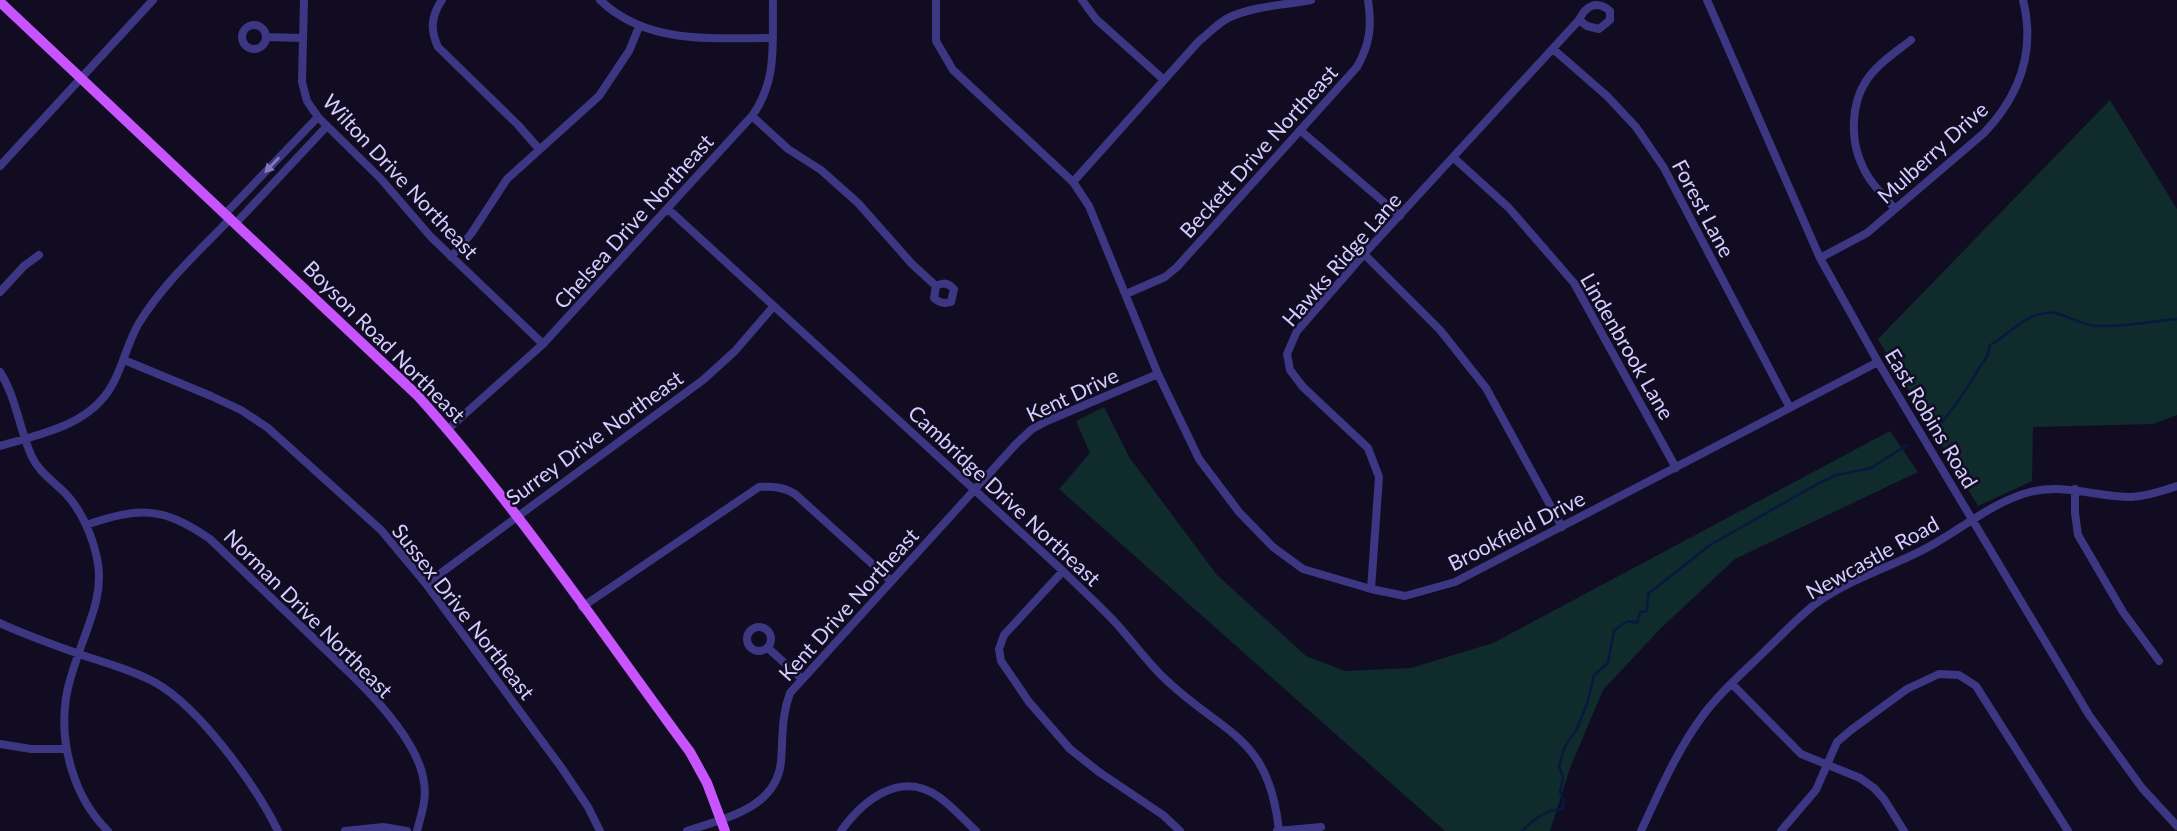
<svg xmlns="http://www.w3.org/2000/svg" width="2177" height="831" viewBox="0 0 2177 831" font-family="Lato,sans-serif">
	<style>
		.green { fill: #0f2b2c }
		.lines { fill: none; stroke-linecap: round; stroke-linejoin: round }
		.stream { stroke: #08193f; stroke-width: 2.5 }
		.minor { stroke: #3d3682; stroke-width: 8 }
		.major { stroke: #c854ff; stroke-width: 10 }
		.oneway { fill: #817aba }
		.labels { text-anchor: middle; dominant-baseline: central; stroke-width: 5; stroke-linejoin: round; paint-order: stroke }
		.street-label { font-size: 21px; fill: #d5cdff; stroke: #110c22 }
	</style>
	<rect width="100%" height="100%" fill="#110c22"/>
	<path class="green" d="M2110 100 2177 209V415L2153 424 2033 427 2032 481 1978 506 1878 339Z
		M1104 407 1129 457 1217 575 1306 656 1345 671 1411 668 1493 643 1890 431 1918 472 1735 559 1660 629 1603 690 1570 768 1550 831H1445L1059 489 1090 453 1076 421Z"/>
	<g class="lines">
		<path class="stream" d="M1935 431C1950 412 1964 395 1975 375 1983 360 1987 363 1990 345 2010 335 2020 317 2045 313 2060 310 2080 325 2096 326 2122 327 2151 321 2177 319
			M1522 831C1534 819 1545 810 1562 809L1564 800 1560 792 1563 777 1559 766 1565 746 1577 729 1587 704 1594 675 1608 663 1614 630 1628 621 1637 623 1640 612 1647 611 1648 594 1710 545 1821 482 1837 475 1871 468 1907 445"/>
		<path class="minor" d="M304 0 302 82 307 101 318 117 381 179 431 237 543 344
			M442 0C431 16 430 30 438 47L518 125 539 149
			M600 0C647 45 712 38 772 38
			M936 0V41L953 70 1073 182 1089 206 1158 374 1199 459 1239 512 1273 547 1303 569 1371 589 1405 596 1455 582 1878 362
			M1082 0 1096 19 1164 80
			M1707 0 1820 258 1878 362 2089 715 2142 788 2177 826
			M242 37a12 12 0 1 1 24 0a12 12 0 1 1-24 0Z
			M266 37 302 38
			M1553 49 1607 96 1636 127 1664 168 1790 408
			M752 116 788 149 821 170 858 203 912 264 936 286 934 298C939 303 944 304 951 302L954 289C948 283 944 282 936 286
			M1301 131 1400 216
			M1454 158 1509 208 1574 283 1676 468
			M0 166 153 0
			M1073 182 1199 41C1209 33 1219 22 1230 17 1255 6 1285 5 1311 0
			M668 209 1063 571C1079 587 1097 603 1113 620 1130 638 1144 658 1162 676 1222 735 1269 733 1279 831
			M1895 209C1883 195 1869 182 1862 165 1850 140 1851 104 1866 81 1877 64 1896 52 1911 40
			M226 213 318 117
			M236 223 327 126
			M1364 254 1440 330 1486 388 1562 527
			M451 257 471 234 507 179 599 96 629 51 639 27
			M1820 258 1867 233 1984 133C2020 95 2036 52 2023 0
			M0 292 24 266 39 255
			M1126 294 1165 277 1177 267 1357 67C1370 44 1372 26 1368 0
			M124 360 211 396 241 410 268 428 381 530 426 584 561 767 588 807 600 831
			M0 372C17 399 19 429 32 457 39 472 53 481 64 492 82 510 94 539 98 564 103 595 89 623 79 652 74 667 68 683 66 698 59 744 74 798 108 831
			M448 429 543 344 752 116C778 80 772 43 773 0
			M0 446C40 434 88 426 111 387 123 367 127 343 139 323 163 284 199 251 231 218
			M2075 489V513L2078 535 2123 612 2159 661
			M86 525C140 507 162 506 210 539L356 679C381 704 420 747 424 783 427 799 421 815 417 831
			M1063 571 1004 635 999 649 1001 661 1029 702 1070 749 1099 772 1163 815 1180 831
			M426 584 703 380 735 351 773 307
			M1371 589 1379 477 1368 448 1303 387 1290 370 1287 354 1297 331 1364 254 1579 20 1587 26 1599 29 1610 20V11C1597 0 1586 5 1579 20
			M582 607 759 487C773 486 783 487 795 494L890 580
			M0 623C30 637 60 647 91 658 113 665 136 672 156 683 200 708 256 786 278 831
			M747 639a12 12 0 1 1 24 0a12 12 0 1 1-24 0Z
			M768 648 801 678
			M1732 684 1801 754 1860 778 1874 788 1884 799 1904 831
			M0 744 31 749H67
			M345 831 383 827 407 831
			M687 831C724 818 776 809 781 762 783 737 781 717 790 693L1016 444 1032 429 1047 421 1158 374
			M841 831C864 799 901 770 939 797 952 806 964 820 976 831
			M1277 831 1321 827
			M1641 831C1660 790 1677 750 1704 714 1722 690 1746 670 1767 649 1783 634 1800 615 1818 602 1853 577 1895 566 1932 545 1964 527 1995 501 2030 492 2065 483 2096 497 2131 497 2146 496 2163 491 2177 486
			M1781 831 1816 790 1837 742 1851 730 1907 689 1939 674 1959 675 1976 686 2068 831"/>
		<path class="major" d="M0 2 417 395C516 505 602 633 690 752L707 783 725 831"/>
	</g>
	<defs><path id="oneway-solid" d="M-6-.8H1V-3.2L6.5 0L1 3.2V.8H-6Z" transform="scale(1.75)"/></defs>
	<use class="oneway" href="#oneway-solid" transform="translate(272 165) rotate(133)"/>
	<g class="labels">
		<g class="street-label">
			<text transform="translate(1258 151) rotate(-48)">Beckett Drive Northeast</text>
			<text transform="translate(1932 152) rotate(-42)">Mulberry Drive</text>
			<text transform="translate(401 176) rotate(47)">Wilton Drive Northeast</text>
			<text transform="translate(1704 208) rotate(62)">Forest Lane</text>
			<text transform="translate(633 221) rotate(-48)">Chelsea Drive Northeast</text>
			<text transform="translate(1341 259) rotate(-49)">Hawks Ridge Lane</text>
			<text transform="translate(385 341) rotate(45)">Boyson Road Northeast</text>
			<text transform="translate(1628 346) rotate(60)">Lindenbrook Lane</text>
			<text transform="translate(1072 394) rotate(-25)">Kent Drive</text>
			<text transform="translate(1932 418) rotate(59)">East Robins Road</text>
			<text transform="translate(594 437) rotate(-36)">Surrey Drive Northeast</text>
			<text transform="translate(1005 495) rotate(43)">Cambridge Drive Northeast</text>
			<text transform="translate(1516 530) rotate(-27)">Brookfield Drive</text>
			<text transform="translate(1872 557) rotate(-29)">Newcastle Road</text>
			<text transform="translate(848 604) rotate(-48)">Kent Drive Northeast</text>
			<text transform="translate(464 611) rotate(52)">Sussex Drive Northeast</text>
			<text transform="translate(309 613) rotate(45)">Norman Drive Northeast</text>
		</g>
	</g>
</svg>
